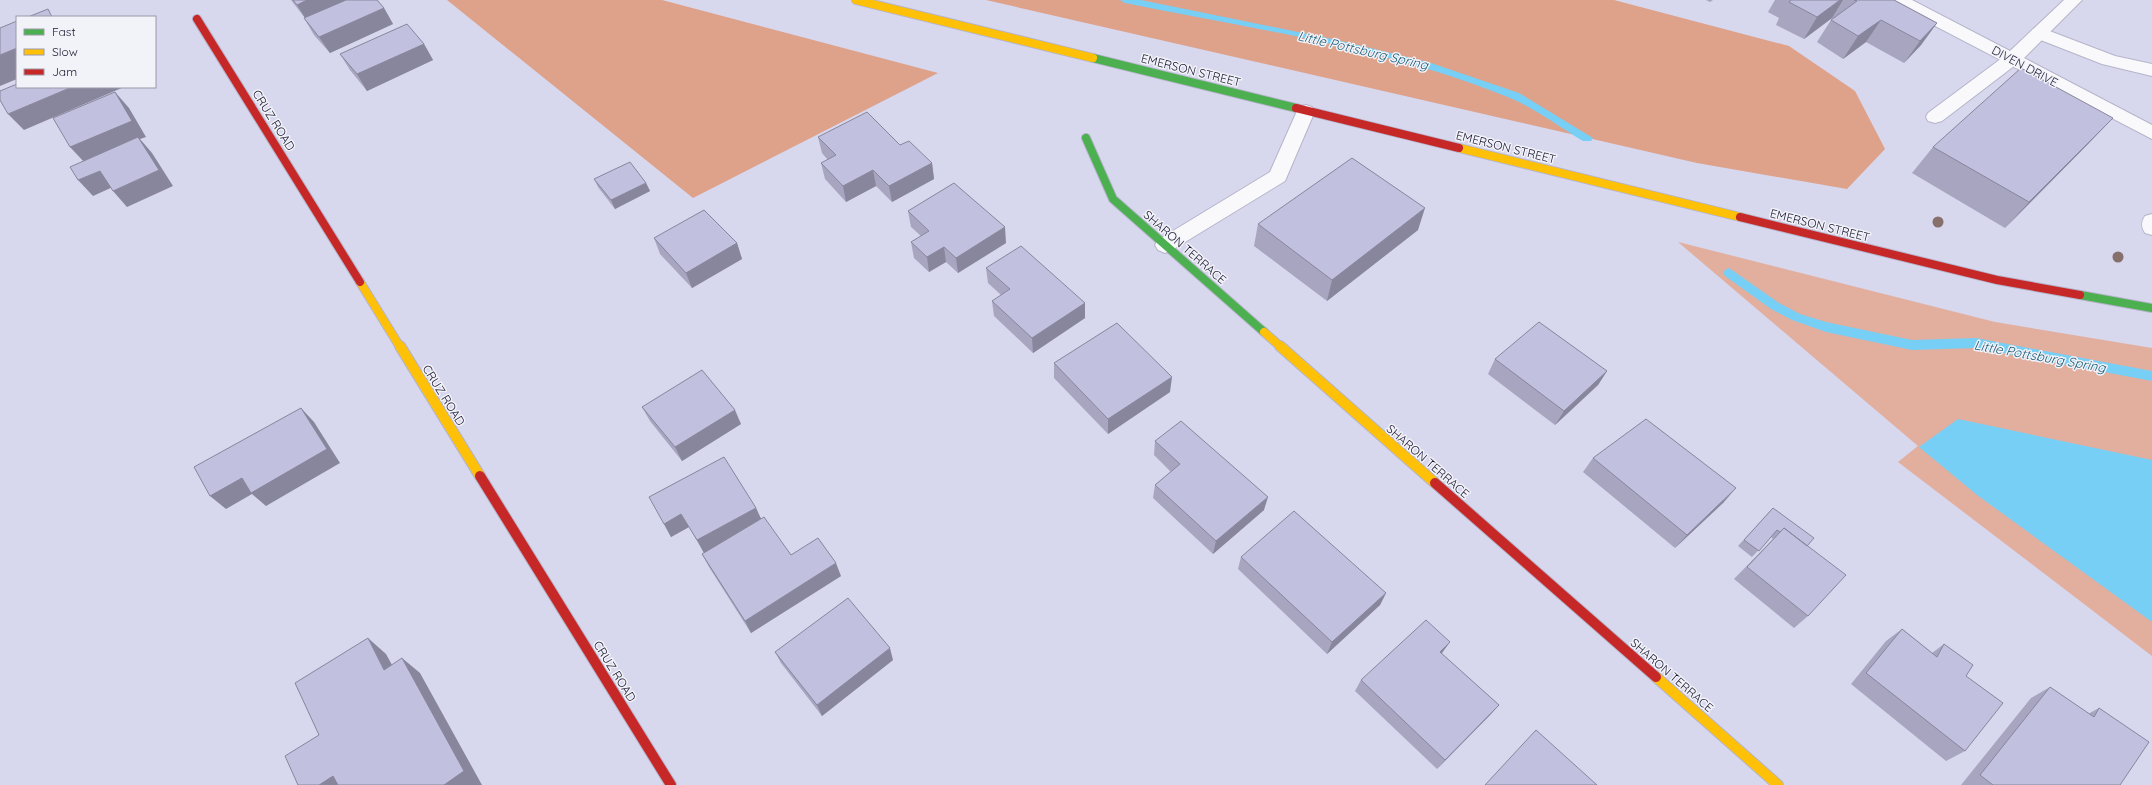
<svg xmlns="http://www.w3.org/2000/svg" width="2152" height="785" viewBox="0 0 2152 785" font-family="Quicksand,sans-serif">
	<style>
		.green { fill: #e2ae9e }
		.forest { fill: #dea18a }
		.water { fill: #78cff5 }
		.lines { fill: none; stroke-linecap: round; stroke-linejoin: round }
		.stream { fill: #78cff5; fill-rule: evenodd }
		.lane-casing { stroke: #b5b4ca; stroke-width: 2 }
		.street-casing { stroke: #b5b4ca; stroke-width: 2 }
		.fast-casing { stroke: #b5b4ca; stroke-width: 10 }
		.slow-far1-casing { stroke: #b5b4ca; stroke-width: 10 }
		.slow-casing { stroke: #b5b4ca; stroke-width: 12 }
		.jam-far1-casing { stroke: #b5b4ca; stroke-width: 10 }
		.jam-casing { stroke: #b5b4ca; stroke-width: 12 }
		.lane { fill: #f9f9fc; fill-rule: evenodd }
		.street { fill: #f9f9fc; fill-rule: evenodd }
		.fast { stroke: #4caf50; stroke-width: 8 }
		.slow-far1 { stroke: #ffc107; stroke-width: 8 }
		.slow { stroke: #ffc107; stroke-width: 10 }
		.jam-far1 { stroke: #c62828; stroke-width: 8 }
		.jam { stroke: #c62828; stroke-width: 10 }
		.tree { fill: #876f6c }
		.wall { fill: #a7a5c0 }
		.shaded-wall { fill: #88869c }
		.building { fill: #c2c0df; stroke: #88869c }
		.labels { text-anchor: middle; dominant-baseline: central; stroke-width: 3; stroke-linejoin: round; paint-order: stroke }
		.street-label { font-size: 12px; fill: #18162e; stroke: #f2f2f9 }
		.water-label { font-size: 13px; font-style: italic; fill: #185b72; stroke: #f2f2f9 }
	</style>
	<rect width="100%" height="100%" fill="#d7d7ed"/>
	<path class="green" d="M1678 242 1995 322 2152 348V656L1898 462 1918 446Z"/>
	<path class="forest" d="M447 0H662L938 73 693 198Z
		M986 0H1614L1789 46 1855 91 1885 149 1847 189 1697 163Z"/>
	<path class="water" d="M1958 419 2152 460V622L1977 495 1919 447Z"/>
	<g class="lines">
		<path class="stream" d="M1120 0H1141L1337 40 1428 62 1519 93 1593 138 1591 141H1583C1560 127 1534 108 1510 98 1388 48 1254 29 1125 3Z
			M1729 268 1779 303 1800 314 1826 322 1912 340 1976 338 2152 371V381L1976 348 1912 350 1826 332 1792 320 1771 309 1725 276 1723 273 1725 270Z"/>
		<g class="lane-casing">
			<path id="lane" d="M2039 27 2115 56 2152 64V76L2102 64 2033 37 2030 33 2033 29Z
				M2012 53 2018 55 2021 59 2018 63 1942 121 1935 123 1928 121 1926 117 1928 113 2006 55Z
				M1306 105 1312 107 1315 111 1285 181 1172 250 1165 253 1158 250 1155 245 1158 240 1270 172 1297 111 1300 107Z
				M2152 214V235L2145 233C2141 227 2141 222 2145 216Z"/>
		</g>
		<g class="street-casing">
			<path id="street" d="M1891 0H1912L2010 51 2064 0H2082L2024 58 2152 125V139L1893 4Z"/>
		</g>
		<g class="fast-casing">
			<path id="fast" d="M1093 58 1296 108
				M1086 138 1113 199 1264 332
				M2080 295 2152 308"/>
		</g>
		<g class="slow-far1-casing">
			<path id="slow-far1" d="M856 0 1093 58
				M1459 148 1740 217
				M360 282 400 347
				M1264 332 1281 347"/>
		</g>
		<g class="slow-casing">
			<path id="slow" d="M400 346 480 476
				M1280 346 1435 483
				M1656 677 1778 785"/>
		</g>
		<g class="jam-far1-casing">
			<path id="jam-far1" d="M197 19 360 282
				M1296 108 1459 148
				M1740 217 1997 280 2080 295"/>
		</g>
		<g class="jam-casing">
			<path id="jam" d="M480 476 671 785
				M1435 483 1656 677"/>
		</g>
		<use href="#lane" class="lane"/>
		<use href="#street" class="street"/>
		<use href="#fast" class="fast"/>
		<use href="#slow-far1" class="slow-far1"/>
		<use href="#slow" class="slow"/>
		<use href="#jam-far1" class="jam-far1"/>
		<use href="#jam" class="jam"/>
	</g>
	<g class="tree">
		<circle cx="1938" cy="222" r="5.5"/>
		<circle cx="2118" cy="257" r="5.5"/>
	</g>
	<path class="wall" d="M291 0H377L384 8 393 24 330 53 314 35 304 18H305Z
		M1706 0H1713L1710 2Z
		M1775 0H1894L1937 23 1921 45 1904 63 1866 42 1843 59 1817 42 1831 20 1833 19 1832 18 1804 39 1776 25 1779 18 1768 12Z
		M424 44 433 60 367 91 350 70 340 54Z
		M2113 118 2088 144 2005 228 1912 173 1933 147Z
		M818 137 900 145 932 163 934 179 892 202 876 186 846 202 825 179 821 163 828 160 822 153Z
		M594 179 646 183 650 191 615 209 598 187Z
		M908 211 1006 243 958 273 946 262 929 272 914 258 911 242 921 236 911 227Z
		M1258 224 1418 230 1327 301 1254 246Z
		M654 238 737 243 742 259 692 288 660 254Z
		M986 268 1085 303V318L1033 353 994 316 992 301 1001 295 988 283Z
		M1495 359 1607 371 1598 385 1555 425 1488 374Z
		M1054 363 1170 392 1108 434 1054 378Z
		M642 407 741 424 682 461 650 421Z
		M1155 441 1264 510 1213 554 1153 498 1155 485 1171 472 1154 455Z
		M1593 458 1724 502 1675 548 1583 472Z
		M756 508 761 519 791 555 841 576 751 633 709 567 702 554 704 553 689 527 671 537 664 524Z
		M1773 508 1807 546 1808 616 1794 628 1734 579 1773 539 1771 537 1752 557 1738 546Z
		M1241 557 1386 593 1380 605 1327 654 1238 569Z
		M1902 629 1932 653 1944 644 1966 676 1965 751 1946 761 1851 684 1886 641Z
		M775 652 893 660 822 716 781 663Z
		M1442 654 1499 705 1490 715 1437 769 1355 691 1361 680Z
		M2050 687 2088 714 2099 708 2120 785H1961L2031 698Z"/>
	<path class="shaded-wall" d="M307 0H355L307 21 297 5Z
		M1840 0H1843L1832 18 1804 39 1817 17Z
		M384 8 393 24 330 53 319 37Z
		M1881 20 1866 42 1843 59 1858 36Z
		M1937 23 1921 45 1904 63 1920 41Z
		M424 44 433 60 367 91 357 74Z
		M17 48V79L0 86V55Z
		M72 87H124L24 130 8 114Z
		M115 92 129 108 146 137 140 139 152 153 173 186 127 207 113 191 159 170 85 163 70 147Z
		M2113 118 2088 144 2005 228 2029 202Z
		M932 163 934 179 892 202 889 186Z
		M873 170 876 186 846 202 843 186Z
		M100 171 115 186 93 196 78 180Z
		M646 183 650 191 615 209 611 200Z
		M1425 208 1418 230 1327 301 1332 280Z
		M1005 227 1006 243 958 273 956 258Z
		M737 243 742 259 692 288 686 273Z
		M944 247 946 262 929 272 927 257Z
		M1085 303V318L1033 353 1032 338Z
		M1607 371 1598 385 1555 425 1564 411Z
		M1172 377 1170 392 1108 434V419Z
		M301 408 314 422 340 463 266 506 252 494 226 509 210 496Z
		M735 410 741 424 682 461 675 447Z
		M1736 488 1724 502 1675 548 1687 535Z
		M1268 497 1264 510 1213 554 1216 541Z
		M756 508 762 521 704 553 697 540Z
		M681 514 689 527 671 537 664 524Z
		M836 563 841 576 751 633 745 621Z
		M1386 593 1380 605 1327 654 1332 642Z
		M368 638 386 654 403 685 384 670Z
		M1450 642 1442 653 1432 663 1440 652Z
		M890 648 893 660 822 716 817 705Z
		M402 658 420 673 482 785H444Z
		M1499 705 1490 715 1437 769 1445 760Z
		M333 776 348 785H319Z"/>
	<path class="building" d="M293 0H307L297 5Z
		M346 0H377L384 8 319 37 304 18Z
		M1791 0H1840L1817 17 1789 2Z
		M1854 0H1894L1937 23 1920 41 1881 20 1858 36 1831 20 1857 1Z
		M48 9 52 17H28Z
		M17 21V48L0 55V28Z
		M407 24 424 44 357 74 340 54Z
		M2021 68 2113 118 2029 202 1933 147Z
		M17 84V87H72L8 114 0 100V91Z
		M115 92 132 121 70 147 53 118Z
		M867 112 900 145 909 141 932 163 889 186 873 170 843 186 821 163 836 155 818 137Z
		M138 137 159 170 113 191 100 171 78 180 70 167Z
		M1352 158 1425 208 1332 280 1258 224Z
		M630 162 646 183 611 200 594 179Z
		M954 183 1005 227 956 258 944 247 927 257 911 242 929 231 908 211Z
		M704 210 737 243 686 273 654 238Z
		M1021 246 1085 303 1032 338 992 301 1010 289 986 268Z
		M1539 322 1607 371 1564 411 1495 359Z
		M1117 323 1172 377 1108 419 1054 363Z
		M702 370 735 410 675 447 642 407Z
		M301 408 327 449 251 493 242 478 210 496 194 467Z
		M1646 419 1736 488 1687 535 1593 458Z
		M1181 421 1268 497 1216 541 1155 485 1180 464 1155 441Z
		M724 457 756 508 697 540 681 514 664 524 649 497Z
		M1773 508 1814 538 1807 546 1784 528 1780 532 1777 530 1759 551 1744 540Z
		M1294 511 1386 593 1332 642 1241 557Z
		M764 517 791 555 818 538 836 563 745 621 702 554Z
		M1784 528 1846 575 1808 616 1747 567Z
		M848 598 890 648 817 705 775 652Z
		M1426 620 1450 642 1440 652 1499 705 1445 760 1361 680Z
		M1902 629 1937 657 1944 644 1973 665 1966 676 2003 703 1965 751 1866 673Z
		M368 638 384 670 402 658 464 771 444 785H338L333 776 319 785H298L285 756 319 735 295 683Z
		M2050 687 2094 717 2099 708 2149 742 2120 785H1993L1980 775Z
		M1536 730 1597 785H1485Z"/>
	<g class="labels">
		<g class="street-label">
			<text transform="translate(2025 66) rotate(28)">DIVEN DRIVE</text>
			<text transform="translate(1191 70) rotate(14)">EMERSON STREET</text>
			<text transform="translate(274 120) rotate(58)">CRUZ ROAD</text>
			<text transform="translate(1506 147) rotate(14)">EMERSON STREET</text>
			<text transform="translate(1820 225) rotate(14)">EMERSON STREET</text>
			<text transform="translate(1185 247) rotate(41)">SHARON TERRACE</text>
			<text transform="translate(444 395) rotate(58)">CRUZ ROAD</text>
			<text transform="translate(1428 461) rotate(41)">SHARON TERRACE</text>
			<text transform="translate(615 671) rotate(58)">CRUZ ROAD</text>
			<text transform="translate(1672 675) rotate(41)">SHARON TERRACE</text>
		</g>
		<g class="water-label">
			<text transform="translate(1363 50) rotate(13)">Little Pottsburg Spring</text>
			<text transform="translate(2040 356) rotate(10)">Little Pottsburg Spring</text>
		</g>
	</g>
	<rect x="16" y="16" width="140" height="72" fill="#f2f2f9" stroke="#9b9aa8"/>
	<rect x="24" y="29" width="20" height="6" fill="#4caf50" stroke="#9b9aa8"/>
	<text x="52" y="36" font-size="12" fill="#18162e">Fast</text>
	<rect x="24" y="49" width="20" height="6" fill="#ffc107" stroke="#9b9aa8"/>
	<text x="52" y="56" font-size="12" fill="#18162e">Slow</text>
	<rect x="24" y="69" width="20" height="6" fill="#c62828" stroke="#9b9aa8"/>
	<text x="52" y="76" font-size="12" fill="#18162e">Jam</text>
</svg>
